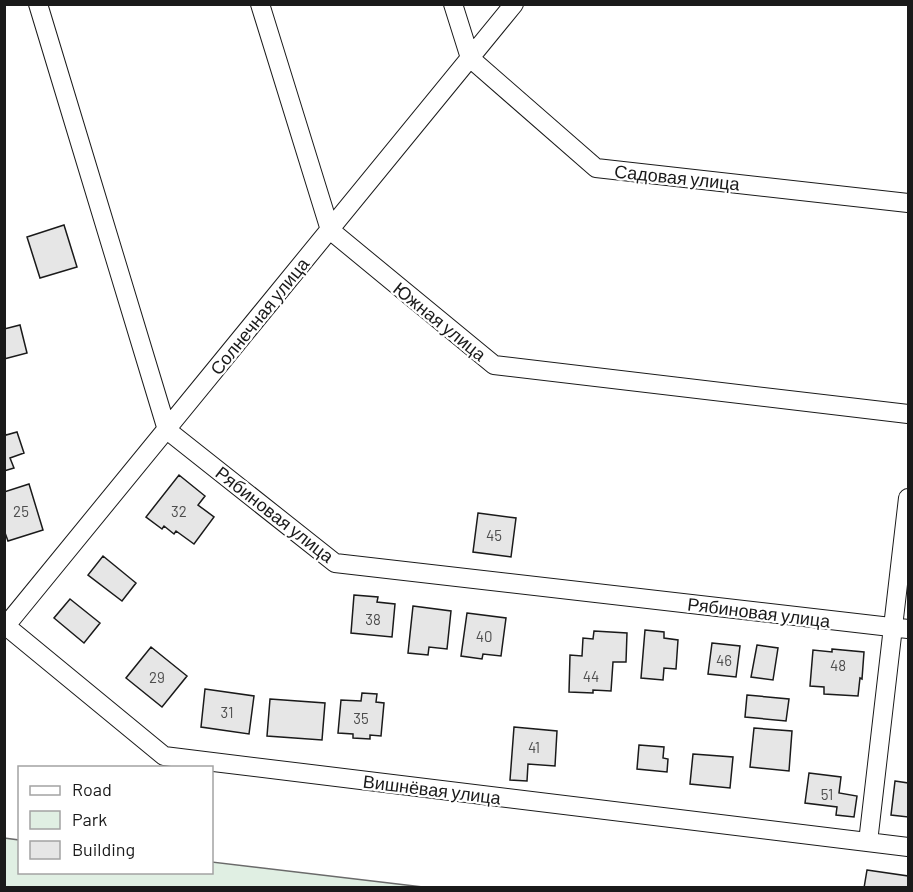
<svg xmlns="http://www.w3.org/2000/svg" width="913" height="892" viewBox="0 0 913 892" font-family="Barlow,sans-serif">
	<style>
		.green { fill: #e0efe3; stroke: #6a6a6a; stroke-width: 1.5 }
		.building { fill: #e6e6e6; stroke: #1a1a1a; stroke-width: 1.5 }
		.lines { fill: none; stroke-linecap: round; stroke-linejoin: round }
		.minor-casing { stroke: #1a1a1a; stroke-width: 20 }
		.minor { stroke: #fff; stroke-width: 18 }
		.labels { text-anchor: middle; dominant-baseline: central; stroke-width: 4.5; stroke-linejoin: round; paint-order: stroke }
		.number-label { font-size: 15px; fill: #4d4d4d }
		.street-label { font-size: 18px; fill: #1a1a1a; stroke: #fff }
	</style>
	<rect width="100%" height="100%" fill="#fff"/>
	<path class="green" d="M4 838 19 840 20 872H212V862L423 887H5Z"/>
	<path class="building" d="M64 225 77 267 40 278 27 237Z
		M20 325 27 353 4 359V329Z
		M4 431 6 435 17 432 24 453 10 458 14 468 4 471Z
		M179 475 205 496 198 505 214 517 194 544 176 531 174 534 164 526 162 529 146 517Z
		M29 484 43 530 8 541 4 530V492Z
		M478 513 516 518 511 557 473 552Z
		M103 556 136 583 122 601 88 575Z
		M354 595 378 597 377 602 395 604 392 637 351 633Z
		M70 599 100 623 84 643 54 618Z
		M413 606 451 611 447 649 429 647 428 655 408 653Z
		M467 613 506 618 501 656 483 654 482 659 461 656Z
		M645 630 664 632V638L678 640 676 669 664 668 663 680 641 678Z
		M594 631 627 633 626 662H613L611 691 593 690V693L569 692 570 655 582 656 583 638 593 639Z
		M712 643 740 646 736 677 708 674Z
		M757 645 778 648 773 680 751 677Z
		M151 647 187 676 162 707 126 678Z
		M832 649 864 652 862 679 860 678 858 696 824 694V687L810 686 813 650 832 652Z
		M205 689 254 696 249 734 201 727Z
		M362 693 377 694 376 702 384 703 381 736 370 735V739L353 738V734L338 733 341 700 361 701Z
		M747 695 789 699 786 721 745 717Z
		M270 699 325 703 322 740 267 736Z
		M514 727 557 731 555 766 528 764 527 781 510 780Z
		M754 728 792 731 789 771 750 767Z
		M639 745 664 747 663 758 668 759 667 772 637 769Z
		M693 754 733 757 730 788 690 784Z
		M809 773 841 777 839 793 857 796 854 817 836 815 837 807 805 803Z
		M895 781 908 783V817L891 815Z
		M867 870 908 876V888H864Z"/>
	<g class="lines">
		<g class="minor-casing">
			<path id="minor" d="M38 4 167 430 335 563 908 629
				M260 4 330 230 494 365 908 414
				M453 4 470 58 596 168 908 203
				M4 621 6 626 164 756 908 847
				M4 628 514 4
				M868 842 908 498"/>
		</g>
		<use href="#minor" class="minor"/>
	</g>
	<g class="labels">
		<g class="number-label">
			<text x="21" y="511">25</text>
			<text x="179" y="511">32</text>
			<text x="494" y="535">45</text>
			<text x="373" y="619">38</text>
			<text x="484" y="636">40</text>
			<text x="724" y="660">46</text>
			<text x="838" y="665">48</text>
			<text x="591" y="676">44</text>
			<text x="157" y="677">29</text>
			<text x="227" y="712">31</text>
			<text x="361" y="718">35</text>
			<text x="534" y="747">41</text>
			<text x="827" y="794">51</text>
		</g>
		<g class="street-label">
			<text transform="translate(677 177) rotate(6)">Садовая улица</text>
			<text transform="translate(259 316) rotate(-51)">Солнечная улица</text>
			<text transform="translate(440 321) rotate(39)">Южная улица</text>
			<text transform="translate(275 514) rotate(38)">Рябиновая улица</text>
			<text transform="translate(759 612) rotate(7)">Рябиновая улица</text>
			<text transform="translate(432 789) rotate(7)">Вишнёвая улица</text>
		</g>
	</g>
	<rect width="913" height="892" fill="none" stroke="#1a1a1a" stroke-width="12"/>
	<rect x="18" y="766" width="195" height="108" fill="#ffffff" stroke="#a3a3a3" stroke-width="1.5"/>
	<rect x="30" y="786" width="30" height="9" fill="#ffffff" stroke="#a3a3a3" stroke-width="1.5"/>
	<text x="72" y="796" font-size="18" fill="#1a1a1a">Road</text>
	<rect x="30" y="811" width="30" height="18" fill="#e0efe3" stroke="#a3a3a3" stroke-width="1.5"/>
	<text x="72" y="826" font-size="18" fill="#1a1a1a">Park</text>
	<rect x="30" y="841" width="30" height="18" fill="#e6e6e6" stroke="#a3a3a3" stroke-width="1.5"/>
	<text x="72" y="856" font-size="18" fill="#1a1a1a">Building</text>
</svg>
